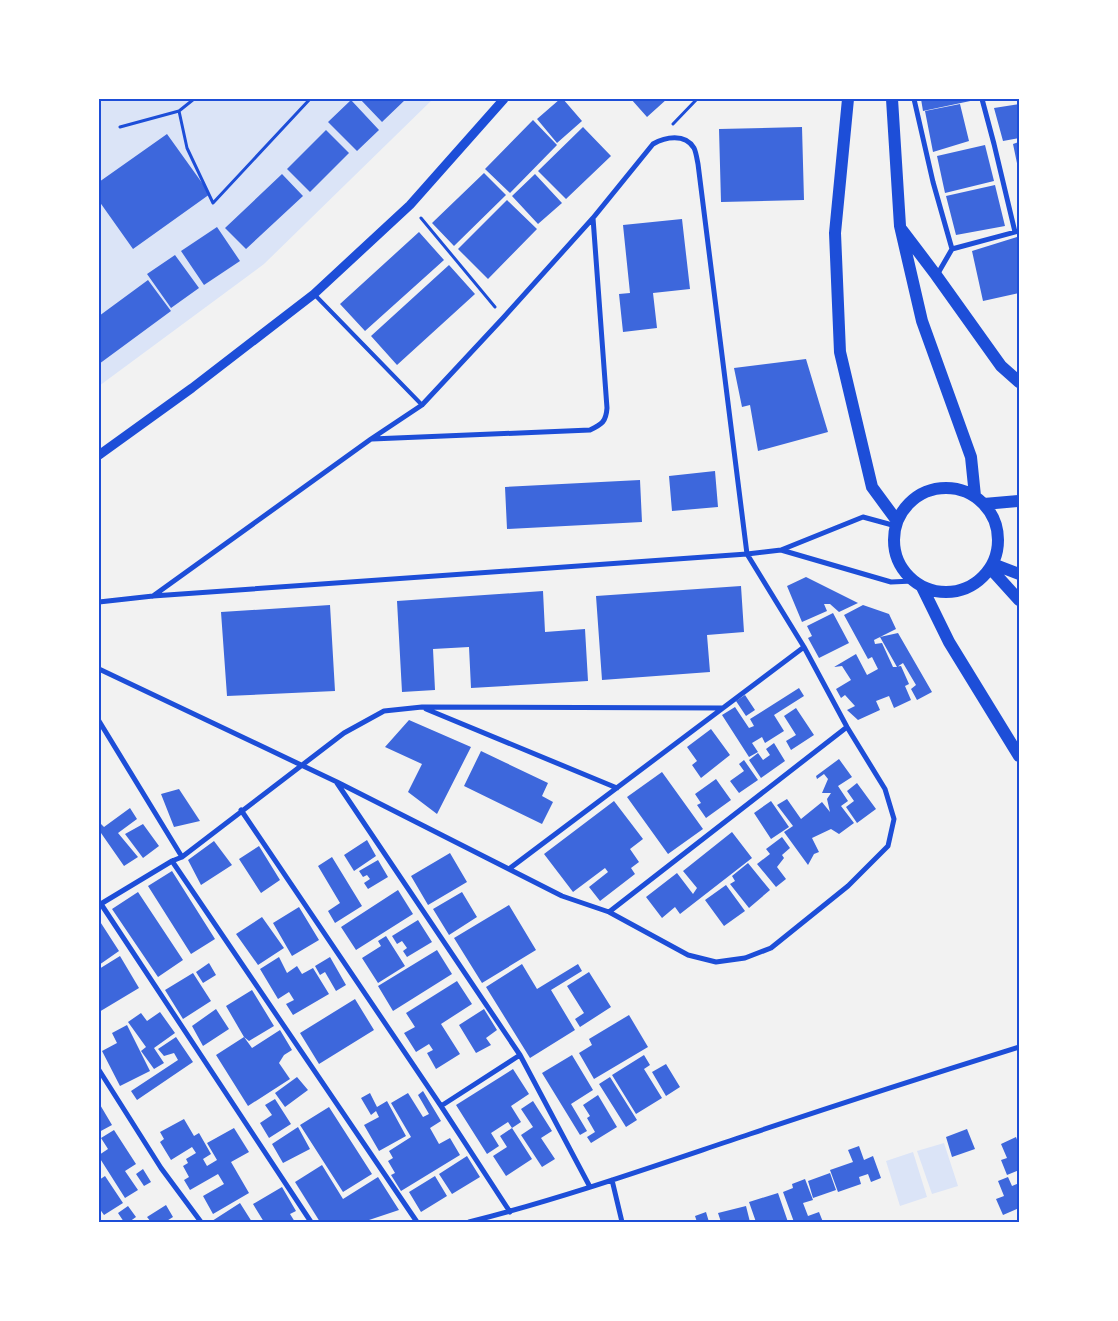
<svg xmlns="http://www.w3.org/2000/svg" width="1118" height="1321" viewBox="0 0 1118 1321" font-family="Rubik,sans-serif">
	<style>
		.green { fill: #dbe4f7 }
		.building { fill: #3d67dc }
		.lines { fill: none; stroke-linecap: round; stroke-linejoin: round }
		.path { stroke: #1d4ed8; stroke-width: 3 }
		.service { stroke: #1d4ed8; stroke-width: 4 }
		.minor { stroke: #1d4ed8; stroke-width: 5 }
		.tertiary { stroke: #1d4ed8; stroke-width: 9 }
		.primary { stroke: #1d4ed8; stroke-width: 12 }
		.neatline { fill: none; stroke: #1d4ed8; stroke-width: 2 }
	</style>
	<rect width="100%" height="100%" fill="#f2f2f2"/>
	<path class="green" d="M99 99H433L264 264 99 386Z
		M944 1143 958 1186 932 1194 917 1151Z
		M913 1152 927 1197 900 1206 886 1161Z"/>
	<path class="building" d="M360 99H406L382 122Z
		M560 99H563L582 121 557 143 537 119Z
		M631 99H667L647 117Z
		M921 99H975V100L923 111Z
		M351 100 379 130 357 151 328 122Z
		M960 104 969 141 933 152 925 111Z
		M1019 104V138L1003 141 994 108Z
		M533 120 557 145 510 193 485 169Z
		M583 127 611 156 566 199 538 171Z
		M802 127 804 200 721 202 719 129Z
		M326 130 349 153 310 192 287 169Z
		M167 134 210 194 133 249 99 201V182Z
		M1019 142V168H1018L1013 144Z
		M985 145 994 181 945 193 937 156Z
		M484 173 506 195 454 246 432 223Z
		M282 174 303 196 246 249 225 228Z
		M535 174 562 203 538 224 512 196Z
		M995 185 1005 226 956 235 946 196Z
		M507 200 537 229 488 279 458 249Z
		M682 219 690 289 653 293 657 328 623 332 619 294 630 293 623 225Z
		M217 227 240 261 204 285 181 251Z
		M419 232 444 260 365 331 340 304Z
		M1017 237 1019 246V293L983 301 972 251Z
		M175 255 199 288 171 308 147 274Z
		M449 265 475 294 397 365 371 336Z
		M148 280 171 311 99 364V316Z
		M806 359 828 432 758 451 750 405 742 407 734 368Z
		M715 471 718 507 672 511 669 476Z
		M640 480 642 522 507 529 505 487Z
		M806 577 858 603 839 612 830 604H824L827 611 802 622 787 586Z
		M741 586 744 632 707 635 710 672 602 680 596 596Z
		M543 591 545 632 585 629 588 681 471 688 469 647 433 649 435 690 402 692 397 601Z
		M330 605 335 691 227 696 221 612Z
		M863 605 889 614 896 629 874 640 875 644 882 643 893 667 901 666 909 684 905 686 911 700 894 708 889 696 876 701 880 710 858 720 847 710 855 706 845 695 841 698 836 689 851 680 842 666 834 667 856 654 867 675 878 669 872 657 868 659 844 615Z
		M833 613 849 643 819 658 808 638 812 636 807 626Z
		M898 633 932 692 917 700 911 689 916 685 903 663 897 667 880 637Z
		M799 688 804 696 774 715 784 731 765 743 762 737 752 743 758 752 749 757 722 715 735 707 749 728 754 726 750 719Z
		M745 695 755 710 746 716 736 701Z
		M796 708 814 735 791 750 786 741 796 735 784 716Z
		M409 720 471 747 437 814 408 792 422 764 385 747Z
		M711 729 730 755 701 778 692 765 697 761 687 747Z
		M774 743 785 761 761 778 749 760 758 753 763 760 770 755 766 749Z
		M481 751 548 783 542 796 553 802 542 824 464 786Z
		M839 759 852 777 838 786 848 801 841 806 854 823 839 834 831 829 812 838 819 852 814 854 808 865 784 832 793 826 777 805 787 799 801 819 822 802 830 812 827 799 831 793H822L828 779 824 774 817 779 816 776Z
		M744 760 758 780 739 793 730 781 744 771 739 764Z
		M662 772 703 829 668 854 627 797Z
		M716 779 731 800 706 818 697 805 701 803 695 794Z
		M857 783 876 809 857 823 846 807 854 801 847 791Z
		M179 789 200 821 174 827 161 794Z
		M614 801 643 839 630 849 639 862 631 868 635 874 600 901 589 887 608 872 605 868 573 892 544 854Z
		M771 801 789 827 771 839 754 813Z
		M130 808 137 819 118 833 138 857 124 866 101 833 99 834V823H100L104 827Z
		M143 824 159 846 143 858 125 834Z
		M732 832 752 858 680 914 675 907 662 918 646 897 677 873 693 894 697 888 683 871Z
		M782 837 790 848 782 855 784 858 777 867 786 879 776 887 757 864 770 854 766 849Z
		M367 840 376 856 354 871 344 855Z
		M214 841 232 865 201 885 188 860Z
		M259 846 280 880 261 893 239 859Z
		M450 853 467 882 428 905 411 876Z
		M332 857 362 906 335 923 328 911 340 903 318 866Z
		M378 860 388 877 368 889 364 883 370 879 367 875 363 877 359 871Z
		M748 863 770 890 749 908 730 884 735 881 732 876Z
		M172 871 215 939 191 954 148 886Z
		M726 885 745 911 724 926 705 900Z
		M398 890 413 914 356 950 341 927Z
		M138 892 183 960 158 977 112 909Z
		M462 892 477 917 449 935 433 909Z
		M509 905 536 950 482 983 454 938Z
		M299 907 319 940 292 956 273 923Z
		M262 917 284 948 258 965 236 934Z
		M99 920 119 951 99 965Z
		M418 920 432 942 407 957 403 951 407 948 402 941 397 944 392 936Z
		M386 936 405 966 378 983 362 958 381 946 378 941Z
		M437 950 452 974 393 1011 378 986Z
		M120 956 139 988 99 1012V969Z
		M279 957 287 973 297 966 302 974 313 968 329 994 293 1015 286 1004 294 1000 289 992 278 999 260 969Z
		M330 957 346 985 336 991 325 972 320 975 315 966Z
		M209 963 216 975 203 983 196 972Z
		M522 964 537 989 578 964 582 971 551 990 575 1030 530 1058 486 987Z
		M589 972 611 1007 580 1027 575 1019 584 1013 567 986Z
		M193 973 211 1001 183 1019 165 990Z
		M457 981 472 1004 441 1024 460 1054 436 1069 427 1053 433 1050 429 1044 416 1052 404 1033 415 1027 406 1013Z
		M252 990 274 1026 249 1041 244 1037 226 1006Z
		M355 999 374 1030 319 1064 300 1033Z
		M216 1009 229 1029 203 1046 192 1026Z
		M484 1009 497 1030 486 1038 491 1045 476 1053 459 1025Z
		M160 1012 175 1033 154 1048 164 1063 154 1069 141 1051 146 1047 128 1022 141 1013 147 1021Z
		M629 1015 648 1047 594 1079 579 1053 592 1045 589 1039Z
		M127 1025 150 1071 120 1086 102 1051 117 1043 112 1033Z
		M280 1030 292 1050 284 1055 279 1063 290 1079 248 1106 216 1055 244 1037 252 1048Z
		M176 1037 193 1062 137 1100 131 1091 178 1060 174 1053 164 1056 158 1049Z
		M572 1055 593 1090 571 1104 587 1131 580 1135 542 1073Z
		M644 1055 650 1065 644 1069 662 1098 636 1114 612 1075Z
		M666 1064 680 1087 666 1096 652 1072Z
		M513 1069 529 1094 511 1106 521 1122 512 1128 508 1122 491 1133 499 1146 487 1154 456 1105Z
		M297 1077 308 1090 285 1107 275 1093Z
		M610 1077 637 1120 626 1127 599 1084Z
		M423 1091 441 1121 430 1128 439 1144 450 1138 460 1155 401 1191 391 1175 395 1173 388 1161 393 1158 389 1151 411 1137 391 1103 408 1093 423 1117 429 1114 418 1095Z
		M370 1093 377 1107 387 1101 406 1136 379 1151 364 1125 379 1117 376 1111 371 1115 361 1098Z
		M598 1095 617 1127 591 1143 587 1137 595 1132 587 1118 590 1116 583 1105Z
		M275 1099 291 1124 269 1138 260 1123 272 1115 265 1105Z
		M533 1101 552 1131 541 1138 555 1159 542 1167 521 1135 533 1127 521 1109Z
		M99 1103 112 1125 99 1132Z
		M329 1107 372 1174 343 1192 300 1125Z
		M184 1119 194 1136 199 1133 211 1154 203 1159 207 1166 217 1160 207 1143 234 1128 249 1152 231 1162 249 1193 213 1214 203 1196 224 1184 218 1174 190 1190 184 1180 189 1177 183 1166 188 1163 186 1159 196 1153 192 1147 171 1160 160 1142 164 1139 160 1132Z
		M298 1127 310 1149 283 1163 272 1144Z
		M512 1128 532 1159 506 1176 493 1156 507 1147 500 1136Z
		M967 1129 975 1149 952 1157 946 1137Z
		M114 1130 136 1164 125 1171 138 1190 125 1198 99 1157V1155L108 1149 101 1138Z
		M1016 1137 1019 1145V1170L1007 1175 1001 1160 1007 1158 1001 1144Z
		M859 1146 864 1160 873 1156 881 1178 871 1182 868 1174 859 1177 861 1184 838 1192 830 1170 853 1162 848 1150Z
		M467 1156 480 1177 452 1194 439 1174Z
		M322 1165 343 1199 378 1177 399 1210 363 1222H320L295 1182Z
		M143 1169 151 1182 144 1186 136 1174Z
		M830 1173 836 1190 813 1198 808 1181Z
		M105 1176 123 1203 104 1215 99 1208V1180Z
		M435 1176 447 1196 421 1212 409 1192Z
		M1008 1177 1012 1186 1019 1183V1208L1003 1215 996 1199 1004 1196 998 1181Z
		M805 1179 813 1200 803 1203 808 1216 819 1212 823 1222H794L783 1192 793 1188 792 1184Z
		M282 1187 296 1211 290 1214 295 1222H264L253 1204Z
		M778 1193 788 1222H756L749 1202Z
		M240 1203 252 1222H213L212 1221Z
		M166 1205 173 1217 165 1222H151L147 1217Z
		M128 1206 136 1217 129 1222H124L118 1213Z
		M746 1206 750 1222H721L718 1213Z
		M706 1212 709 1222H697L695 1216Z"/>
	<g class="lines">
		<path class="path" d="M179 111 194 99
			M673 124 697 99
			M120 127 179 111 187 148 213 203 310 99
			M421 218 495 307"/>
		<path class="service" d="M314 294 422 405"/>
		<path class="minor" d="M914 99 933 182 952 249
			M982 99 994 144 1015 232
			M937 275 952 249 1019 231
			M372 439 590 430C602 424 606 422 607 408L593 218
			M781 550 891 582 913 581
			M99 602 153 596 747 554 781 550 863 517 896 526
			M99 669 337 782 562 896 609 912 688 955 716 962 745 958 771 948 848 886 888 846 894 819 885 789 847 727 804 647 747 554 698 164C697 159 696 152 694 148 685 133 665 137 653 144L593 218 504 317 422 405 371 439 153 596
			M426 709 617 788
			M99 721 182 857
			M337 783 520 1055 590 1187
			M241 810 441 1106 510 1212
			M172 861 417 1222
			M509 869 804 647
			M101 904 311 1222
			M99 905 172 861 182 857 344 733 384 711 422 707 723 708
			M609 912 847 727
			M99 1070 161 1168 201 1222
			M441 1106 520 1055
			M612 1180 622 1222
			M469 1222C564 1198 657 1165 750 1134 839 1104 929 1075 1019 1047"/>
		<path class="tertiary" d="M99 455 192 388 314 294 410 205 504 99"/>
		<path class="primary" d="M848 99 835 233 840 352 872 487 897 521
			M892 99 900 226 922 321 971 457 975 496
			M902 230 936 275 1001 366 1019 382
			M894 540a52 52 0 1 1 104 0a52 52 0 1 1-104 0Z
			M984 504 1019 501
			M993 564 1019 574
			M990 568 1019 600
			M922 587 949 642 1019 756"/>
	</g>
	<rect width="1118" height="1321" fill="none" stroke="#ffffff" stroke-width="200"/>
	<rect x="100" y="100" width="918" height="1121" class="neatline"/>
</svg>
